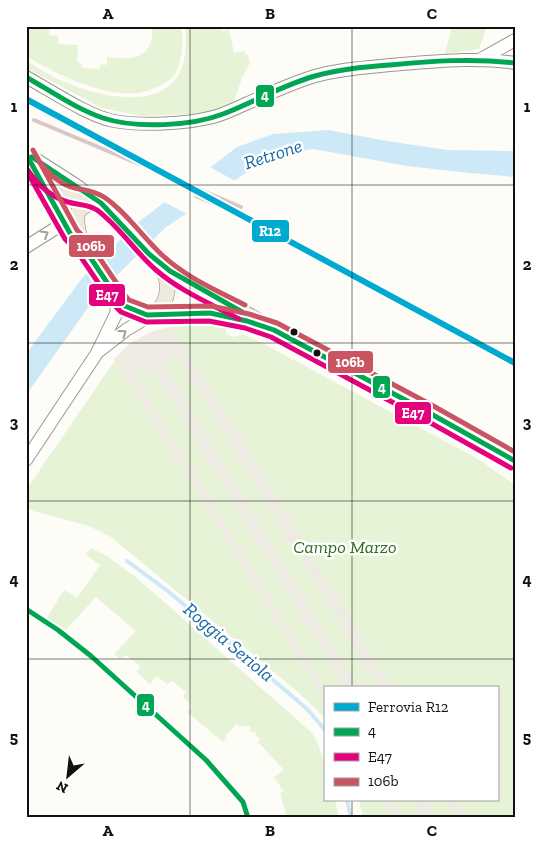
<svg xmlns="http://www.w3.org/2000/svg" width="541" height="844" viewBox="0 0 541 844" font-family="'Zilla Slab',serif">
	<style>
		.green { fill: #e7f3d7 }
		.plaza { fill: #edebe2 }
		.water { fill: #cde8f7 }
		.pier { fill: #fdfcf7 }
		.lines { fill: none; stroke-linecap: round; stroke-linejoin: round }
		.stream { stroke: #cde8f7; stroke-width: 4 }
		.minor-casing { stroke: #979795; stroke-width: 14 }
		.major-casing { stroke: #858482; stroke-width: 16 }
		.minor { stroke: #fffffe; stroke-width: 12 }
		.major { stroke: #ede9dc; stroke-width: 15 }
		.rail { stroke: #d9c6c7; stroke-width: 4 }
		.bus-1-casing { stroke: #fff; stroke-width: 9 }
		.bus-2-casing { stroke: #fff; stroke-width: 9 }
		.bus-3-casing { stroke: #fff; stroke-width: 9 }
		.bus-1 { stroke: #00a651; stroke-width: 5 }
		.bus-2 { stroke: #e5007d; stroke-width: 5 }
		.bus-3 { stroke: #ca5462; stroke-width: 5 }
		.rail-1-casing { stroke: #fff; stroke-width: 10 }
		.rail-1 { stroke: #00a9ce; stroke-width: 6 }
		.oneway { stroke: #a0a09f }
		.grid { fill: none; stroke: #111; stroke-width: 1; stroke-opacity: 0.55 }
		.bus-dot { fill: #111; stroke: #fff; stroke-width: 2 }
		.labels { text-anchor: middle; dominant-baseline: central; stroke-width: 5; stroke-linejoin: round; paint-order: stroke }
		.park-label { font-size: 18px; font-style: italic; fill: #2f6b1f; stroke: #fff }
		.water-label { font-size: 19px; font-style: italic; fill: #1768a6; stroke: #fff }
		.line-badge { stroke: #fff; stroke-width: 2 }
		.badge-label { font-size: 14px; text-anchor: middle; font-weight: bold; fill: #fff }
		.neatline { fill: none; stroke: #111; stroke-width: 2 }
		.grid-label { font-size: 16px; text-anchor: middle; font-weight: bold; fill: #111 }
	</style>
	<rect width="100%" height="100%" fill="#fdfcf7"/>
	<path class="green" d="M26 26H50L49 35 58 36V44L78 45 77 62 81 63 83 68 99 69 101 64 107 65V57C133 61 155 58 152 26H180C185 39 182 55 178 68 175 77 167 82 159 86 123 107 65 78 32 60L26 55Z
		M184 26H221L223 31 229 29 234 53 245 51V54L248 55 250 63 242 78 233 104 211 113 141 116 102 108 26 68V59C60 89 170 127 184 60 186 49 187 37 184 26Z
		M452 26H487L479 49 445 54Z
		M226 326V334L234 337 243 334 266 345 478 459 515 485V818H363L359 800H497V688H325V718L297 691 111 537 89 526 33 511 26 506V490L120 353C155 321 182 327 226 326Z
		M91 548 107 556 137 578 312 733C327 758 325 772 325 800H335L339 818H287L280 793 284 792 274 777 284 770 258 742 260 739 255 735 257 733 255 732 253 733 249 730 251 728 247 725 245 727 242 725 240 727 236 724 225 736 227 738 223 742 187 712 192 706 183 697 186 692 172 681 167 684 157 676 150 684 137 672 140 666 126 655 121 659 114 654 136 631 96 597 64 632 46 619 64 590 77 598 100 565 86 555Z"/>
	<path class="plaza" d="M171 327 213 391 392 688H378L175 353 166 367 359 688H344L154 373 142 375 133 371 325 688V702L217 525 119 368 114 359 132 342 154 331Z
		M383 800H393L404 818H394Z
		M412 800H427L438 818H422Z
		M446 800H459L469 818H457Z"/>
	<path class="water" d="M328 130 387 141 447 150 515 151V177L470 173 407 166 313 149 269 157 165 228 97 295 26 395V354L83 277 136 224 237 147 273 134Z"/>
	<path class="pier" d="M208 166 237 182 189 215 162 201Z"/>
	<g class="lines">
		<path class="stream" d="M127 561 169 592 292 696 308 710 325 730
			M347 800 351 818"/>
		<g class="minor-casing">
			<path id="minor" d="M481 59 515 40
				M26 77C50 90 88 116 114 121 142 126 185 124 213 117 225 114 236 108 248 103 270 93 292 83 315 76 342 68 373 67 401 64 439 61 477 57 515 63
				M26 153 79 187 92 198
				M26 247 64 223
				M99 351 126 330 151 315
				M26 460 97 353 116 314 118 299"/>
		</g>
		<g class="major-casing">
			<path id="major" d="M26 154 64 223 71 235 82 245 91 258 118 299 125 306 135 311 147 315 156 314 210 313 246 321
				M35 168 56 188 68 194 92 198 101 203 117 219 149 254 177 276 515 461
				M81 243C76 223 70 203 99 203
				M156 314C170 298 170 284 162 266"/>
		</g>
		<use href="#minor" class="minor"/>
		<use href="#major" class="major"/>
		<path class="rail" d="M34 120 241 207
			M196 196 239 215"/>
		<g class="bus-1-casing">
			<path id="bus-1" d="M26 77C51 91 76 109 103 118 136 129 192 126 223 114 254 102 283 85 315 76 339 69 365 67 390 65 431 61 473 58 515 63
				M26 154 71 235 82 245 118 299 125 306 147 315 210 313 247 321 274 330 424 410 515 461
				M32 157 101 203 149 254 170 271 242 312
				M26 609 58 630 91 656 206 760 243 802 248 818"/>
		</g>
		<g class="bus-2-casing">
			<path id="bus-2" d="M27 169C37 184 51 197 68 202 78 205 88 204 97 210 120 227 135 252 156 270 180 291 211 304 239 319
				M26 170 65 239 76 250 112 303 121 312 146 322 209 321 245 328 271 337 420 417 511 468"/>
		</g>
		<g class="bus-3-casing">
			<path id="bus-3" d="M33 150 77 230 88 241 124 294 129 300 148 307 211 306 249 314 277 323 428 403 515 452
				M39 161C48 173 60 185 75 188 85 190 95 191 104 197 126 212 141 235 161 254 185 277 216 290 245 305"/>
		</g>
		<use href="#bus-1" class="bus-1"/>
		<use href="#bus-2" class="bus-2"/>
		<use href="#bus-3" class="bus-3"/>
		<g class="rail-1-casing">
			<path id="rail-1" d="M26 99 515 363"/>
		</g>
		<use href="#rail-1" class="rail-1"/>
	</g>
	<defs><path id="oneway-chevron" d="M-2-3.5L2.5 0L-2 3.5" fill="none" stroke-width="1.6" stroke-linecap="round" stroke-linejoin="round" transform="scale(1.25)"/></defs>
	<g class="oneway">
		<use href="#oneway-chevron" transform="translate(45 234) rotate(-31)"/>
		<use href="#oneway-chevron" transform="translate(123 333) rotate(-36)"/>
	</g>
	<path class="grid" d="M190 26V818M352 26V688M26 185H515M26 343H515M26 501H515M26 659H515M352 800V818"/>
	<g class="bus-dot">
		<circle cx="294" cy="332" r="4.5"/>
		<circle cx="317" cy="353" r="4.5"/>
	</g>
	<g class="labels">
		<g class="park-label">
			<text x="345" y="547">Campo Marzo</text>
		</g>
		<g class="water-label">
			<text transform="translate(273 154) rotate(-18)">Retrone</text>
			<text transform="translate(229 642) rotate(40)">Roggia Seriola</text>
		</g>
	</g>
	<g class="line-badge">
		<rect x="255" y="84" width="20" height="24" rx="5" fill="#00a651"/>
		<rect x="251" y="219" width="39" height="24" rx="5" fill="#00a9ce"/>
		<rect x="68" y="234" width="47" height="24" rx="5" fill="#ca5462"/>
		<rect x="88" y="283" width="38" height="24" rx="5" fill="#e5007d"/>
		<rect x="327" y="350" width="47" height="24" rx="5" fill="#ca5462"/>
		<rect x="372" y="375" width="19" height="24" rx="5" fill="#00a651"/>
		<rect x="394" y="401" width="38" height="24" rx="5" fill="#e5007d"/>
		<rect x="136" y="693" width="19" height="24" rx="5" fill="#00a651"/>
	</g>
	<g class="badge-label">
		<text x="265" y="100">4</text>
		<text x="270" y="236">R12</text>
		<text x="91" y="251">106b</text>
		<text x="107" y="300">E47</text>
		<text x="350" y="367">106b</text>
		<text x="382" y="392">4</text>
		<text x="413" y="418">E47</text>
		<text x="146" y="710">4</text>
	</g>
	<rect width="541" height="844" fill="none" stroke="#ffffff" stroke-width="55"/>
	<rect x="324" y="686" width="175" height="115" fill="#ffffff" stroke="#a0a0a0"/>
	<rect x="334" y="703" width="25" height="8" fill="#00a9ce" stroke="#a0a0a0"/>
	<text x="368" y="712" font-size="15" fill="#111111">Ferrovia R12</text>
	<rect x="334" y="728" width="25" height="8" fill="#00a651" stroke="#a0a0a0"/>
	<text x="368" y="736" font-size="15" fill="#111111">4</text>
	<rect x="334" y="753" width="25" height="8" fill="#e5007d" stroke="#a0a0a0"/>
	<text x="368" y="762" font-size="15" fill="#111111">E47</text>
	<rect x="334" y="778" width="25" height="8" fill="#ca5462" stroke="#a0a0a0"/>
	<text x="368" y="786" font-size="15" fill="#111111">106b</text>
	<g transform="translate(68 776) rotate(208)" stroke="#ffffff" stroke-width="4" paint-order="stroke">
	<path d="M0-4L9 19L0 12L-9 19Z" fill="#111111"/>
	<text y="-8" font-size="14" font-weight="bold" text-anchor="middle" fill="#111111">N</text>
	</g>
	<rect x="28" y="28" width="486" height="788" class="neatline"/>
	<g class="grid-label">
		<text x="108" y="19">A</text>
		<text x="270" y="19">B</text>
		<text x="432" y="19">C</text>
		<text x="14" y="112">1</text>
		<text x="527" y="112">1</text>
		<text x="14" y="270">2</text>
		<text x="527" y="270">2</text>
		<text x="14" y="428">3</text>
		<text x="527" y="428">3</text>
		<text x="14" y="585">4</text>
		<text x="527" y="585">4</text>
		<text x="14" y="743">5</text>
		<text x="527" y="743">5</text>
		<text x="108" y="836">A</text>
		<text x="270" y="836">B</text>
		<text x="432" y="836">C</text>
	</g>
</svg>
